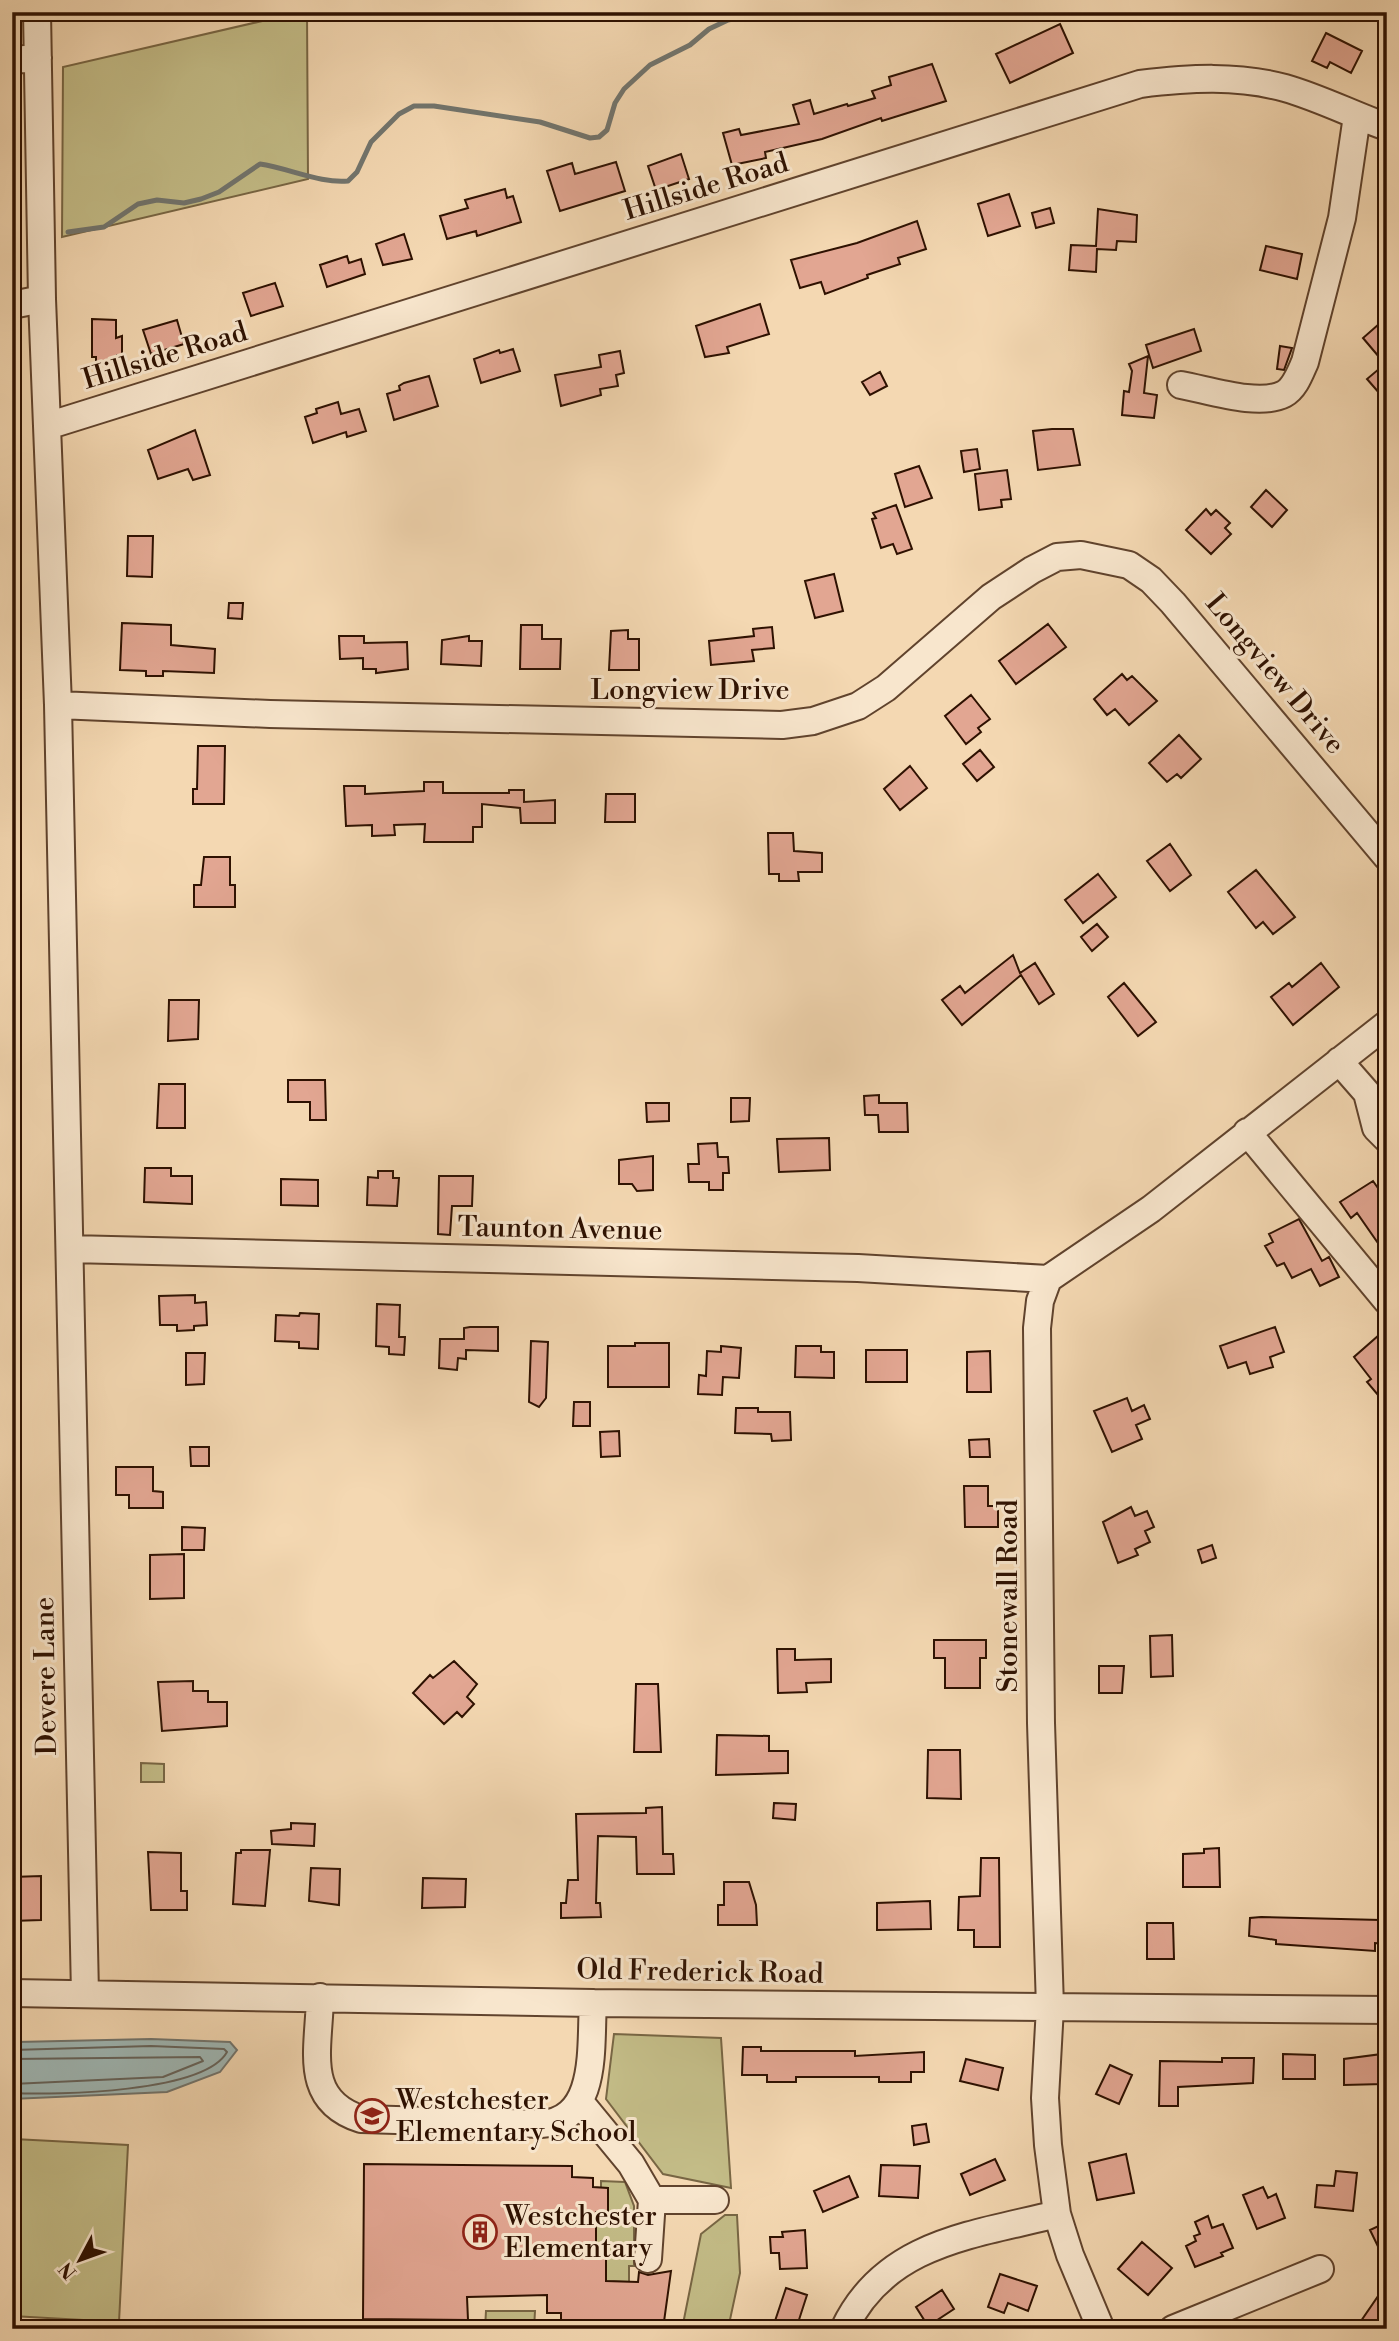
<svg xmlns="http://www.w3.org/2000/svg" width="1399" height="2341" viewBox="0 0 1399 2341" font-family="'Libre Bodoni',serif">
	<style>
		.green { fill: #c3bc87; stroke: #786644; stroke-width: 2 }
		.water { fill: #9fb8b6; stroke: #72756e; stroke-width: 2 }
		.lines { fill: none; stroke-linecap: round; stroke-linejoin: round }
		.shore { stroke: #66645c; stroke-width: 2 }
		.stream { stroke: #72756e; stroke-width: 5 }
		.building { fill: #e2a692; stroke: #2e1101; stroke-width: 2 }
		.minor-casing { stroke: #60432d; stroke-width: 30 }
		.minor { stroke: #f8e6cd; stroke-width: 26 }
		.labels { text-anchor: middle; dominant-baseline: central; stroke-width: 6; stroke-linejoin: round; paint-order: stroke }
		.street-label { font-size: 28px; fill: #2e1101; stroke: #f8e6cd }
		.poi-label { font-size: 28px; fill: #2e1101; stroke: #f8e6cd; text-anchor: start }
	</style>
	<rect width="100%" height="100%" fill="#f4d8b2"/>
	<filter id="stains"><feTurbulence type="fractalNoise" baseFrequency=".00286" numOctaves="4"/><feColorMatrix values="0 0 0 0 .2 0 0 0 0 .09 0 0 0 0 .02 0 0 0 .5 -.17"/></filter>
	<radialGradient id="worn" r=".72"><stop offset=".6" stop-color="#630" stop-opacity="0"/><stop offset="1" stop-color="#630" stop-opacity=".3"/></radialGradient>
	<path class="green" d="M301 12H307L308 179 62 237 63 67Z
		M141 1763 164 1764V1782H141Z
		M614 2034 721 2038 731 2188 663 2174 606 2099Z
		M14 2139 128 2145 119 2322 12 2316Z
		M601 2181 625 2182 634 2206V2266H629V2282L595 2281 606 2252H596V2212H608V2188H601Z
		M725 2215H737L740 2273 728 2329H682L701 2234Z
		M486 2311H535L534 2329H485Z"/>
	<path class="water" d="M151 2039 230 2042 237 2050 220 2072 167 2092 12 2099V2044L17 2042Z"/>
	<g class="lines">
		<path class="shore" d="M12 2050 151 2046 224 2049 227 2052C204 2093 57 2095 12 2093
			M12 2059 200 2057 203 2061 163 2077 12 2084"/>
		<path class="stream" d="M68 232 104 227 138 204 157 200 184 203 201 199 219 192 260 164C288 168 322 184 348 181L357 172 371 142 399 114 414 106H434L540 122 590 138 599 137 607 130 615 103 624 89 650 65 690 45 709 29 728 20 767 12"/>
	</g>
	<path class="building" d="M1060 24 1073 53 1010 83 996 54Z
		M1326 33 1362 51 1351 73 1330 62 1327 68 1312 61Z
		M932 64 946 101 882 121 881 118 822 139 765 152 766 158 732 165 723 133 739 129 741 135 799 124 793 105 810 100 814 114 847 104 848 106 875 98 872 91 891 85 889 77Z
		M681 154 689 179 656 190 648 166Z
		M616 162 625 191 560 211 547 171 572 163 575 174Z
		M505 189 507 198 513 196 521 222 477 236 476 231 447 239 440 216 468 208 465 200Z
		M1009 194 1020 226 988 236 978 204Z
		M1050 208 1054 223 1036 228 1032 213Z
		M1098 209 1137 215 1136 242 1117 241 1116 250 1097 249 1096 272 1069 270 1071 245 1096 246Z
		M917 221 926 249 898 258 900 264 867 275 868 278 825 294 821 282 800 288 791 260 857 243Z
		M404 234 412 259 383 265 376 244Z
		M1266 246 1302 254 1297 279 1260 270Z
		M347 256 349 263 361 259 365 274 327 287 320 265Z
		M275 283 283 306 251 316 243 293Z
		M760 304 769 334 727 347 729 353 705 357 696 326Z
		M1387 317V402L1367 379 1385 364 1363 338Z
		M92 319 116 320V338L122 336V355H117V363H96V357H92Z
		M177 320 184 344 151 354 143 330Z
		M1194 329 1201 351 1153 368 1146 345Z
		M1280 346 1292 348 1284 370 1277 369Z
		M513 349 520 371 481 383 474 359 499 350 500 353Z
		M620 351 624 373 616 375 618 386 600 389 601 395 561 406 555 375 601 367 599 355Z
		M1148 356 1144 393 1157 395 1154 418 1122 415 1124 391 1129 392 1132 371 1129 364Z
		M880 372 887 386 870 395 862 382Z
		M429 376 438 406 394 420 387 394 400 390 399 386 404 383Z
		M338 402 341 414 359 409 366 431 347 437 346 432 313 443 305 417 317 413 316 409Z
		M1052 429H1073L1080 465 1038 470 1033 431Z
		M195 430 210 475 193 480 188 469 158 479 148 450Z
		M977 449 980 469 964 472 961 451Z
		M919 466 932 498 905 507 895 474Z
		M1007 470 1011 499 1001 500 1002 507 979 510 975 474Z
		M1266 490 1287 510 1272 527 1251 507Z
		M896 505 912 549 897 554 893 544 881 548 872 519 876 518 873 513Z
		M1206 509 1211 515 1216 510 1230 523 1225 528 1231 534 1211 554 1186 530Z
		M128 536H153L152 577 127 576Z
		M834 574 843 611 815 618 805 581Z
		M229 603H243L242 619 228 618Z
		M122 623 171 625V645L215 649 214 673 163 671V676H146V671L120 670Z
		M1048 624 1066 647 1016 684 999 661Z
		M521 625H542V639H561L560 669H520Z
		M772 627 774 648 752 650 754 661 711 665 709 641 754 636 753 629Z
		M628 630V639H639V670H609L611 631Z
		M339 636H364V643L407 642 408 669 376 673V669H363V658L340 659Z
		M469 636V641H482L481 666 441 664 442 640Z
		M1122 674 1127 680 1132 676 1157 701 1129 725 1115 709 1107 715 1094 699Z
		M971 695 990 719 978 728 981 732 966 744 945 716Z
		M1179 735 1201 759 1181 778 1177 774 1167 782 1149 763Z
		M198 746H225L224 804H193V789H197Z
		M980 750 994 767 977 781 963 764Z
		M910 766 927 788 900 810 884 789Z
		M424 782H443V793H509V790H524V802L555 800V823H521L520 808 482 804V827H473V842H424L425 824 394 825 395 835 372 836V825L346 826 344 786H365V794L424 791Z
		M606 794H635V822H605Z
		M768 833H793L794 851 822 853V872H798L799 881H779V874H769Z
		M1170 844 1191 875 1170 891 1147 861Z
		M204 857H230V885H235V907H194V885H201Z
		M1256 870 1295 917 1273 934 1263 922 1256 928 1228 892Z
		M1098 874 1116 897 1083 923 1065 900Z
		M1097 924 1108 937 1092 951 1081 937Z
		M1013 955 1020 973 1035 963 1054 994 1039 1004 1021 975 962 1025 942 1000 960 986 965 993Z
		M1321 963 1339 987 1293 1025 1271 997 1289 983 1292 987Z
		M1124 983 1156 1022 1138 1036 1108 997Z
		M169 1000H199L198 1039 168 1041Z
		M288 1080H325L326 1120H310V1102H288Z
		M159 1084H185V1128H157Z
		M879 1095V1103H907L908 1132H879L878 1115H865L864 1096Z
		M731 1098H750L749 1121 731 1122Z
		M646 1103H669V1121L647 1122Z
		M829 1138 830 1170 779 1172 777 1139Z
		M717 1143 718 1157H728L729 1173H723V1190H709V1182H689L688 1164H699L698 1144Z
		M653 1156V1190L637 1191 632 1184H619V1160Z
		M145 1168H171V1176H192V1204L144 1202Z
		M378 1171H393V1178H399L397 1206 367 1205 368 1177 378 1178Z
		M439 1176H473L472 1206H452L450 1235 438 1234Z
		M281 1179 318 1180V1206L281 1205Z
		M1373 1181 1387 1201V1256L1357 1213 1351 1218 1340 1202Z
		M1299 1219 1322 1261 1329 1257 1339 1277 1320 1286 1311 1269 1292 1278 1284 1263 1277 1266 1265 1246 1273 1242 1269 1234Z
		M195 1295V1303L206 1302 207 1325 194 1326V1330L177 1331V1325H160L159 1296Z
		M377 1304 400 1305 399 1337H405L404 1355 389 1354V1347L376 1346Z
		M300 1313 319 1314 318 1349 299 1348V1342L275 1341 276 1315 299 1316Z
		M470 1327H498V1351L466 1350V1359L458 1358 457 1370 439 1368 440 1339H464V1328Z
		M1275 1327 1284 1352 1270 1357 1273 1367 1250 1374 1246 1362 1228 1368 1220 1346Z
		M1387 1328V1399L1381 1392 1378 1395 1367 1382 1371 1379 1354 1357Z
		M531 1341 548 1342 546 1398 539 1407 529 1402Z
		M635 1343H669V1387H608V1346H635Z
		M721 1346 741 1348 739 1378 723 1377 722 1395 698 1394 699 1375 706 1376 707 1351 721 1352Z
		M796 1346H821V1352H834V1378L795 1377Z
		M866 1350H907V1382H866Z
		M990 1351 991 1392H967V1352Z
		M186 1353H205L204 1384 186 1385Z
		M1127 1398 1132 1411 1144 1405 1150 1419 1136 1425 1142 1439 1112 1452 1094 1411Z
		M574 1402H590V1426H573Z
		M736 1408H758V1412H790L791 1440 772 1441 771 1434 735 1433Z
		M619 1431 620 1456 601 1457 600 1432Z
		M989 1439 990 1457H970L969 1440Z
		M190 1447H209V1466H191Z
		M116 1467H153V1491L163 1492V1508H129V1495H116Z
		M964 1486H988V1506H998V1527H965Z
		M1131 1507 1135 1516 1147 1511 1154 1527 1145 1531 1150 1542 1135 1549 1138 1555 1118 1563 1103 1522Z
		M182 1527 205 1528 204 1550H182Z
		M1212 1545 1216 1558 1202 1563 1198 1550Z
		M184 1554V1598L150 1599V1555Z
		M1172 1635 1173 1676 1151 1677 1150 1636Z
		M934 1640H986V1658H980V1688H945V1658H934Z
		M777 1649H795V1660L831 1659V1682L806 1683 807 1692 778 1693Z
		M454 1661 477 1684 467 1697 474 1704 462 1717 457 1712 444 1724 413 1693 430 1675 433 1678Z
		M1099 1666H1124L1122 1693H1099Z
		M193 1681V1691H208V1702H227V1726L162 1731 158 1682Z
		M636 1684H658L661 1752H634Z
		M717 1735 769 1736V1751H788V1773L716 1775Z
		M928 1750H960L961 1799 927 1798Z
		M774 1803 796 1804 795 1820 773 1818Z
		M662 1807 663 1854H673L674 1874H637L636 1837 598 1836 596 1903H600L601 1917 561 1918V1903H566L568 1880H578L576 1814 646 1813V1808Z
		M291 1823 315 1824 314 1846 272 1844 271 1831 291 1829Z
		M1219 1848 1220 1887H1183V1854L1204 1853V1849Z
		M241 1850H270L265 1906 233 1904 236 1853H241Z
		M148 1852 181 1853V1891H187V1910H151Z
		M981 1858H999L1000 1947H974V1930H958L959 1897 980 1896Z
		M311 1868 340 1869 339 1905 309 1901Z
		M41 1876V1920L12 1921V1877Z
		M423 1878 466 1879 465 1907 422 1908Z
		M724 1882H749L756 1905 757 1925H718V1905H724Z
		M930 1901 931 1929 877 1930V1903Z
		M1261 1917 1381 1920 1387 1922V1944L1375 1943V1951L1276 1944V1940L1249 1936 1250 1918Z
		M1147 1923H1173L1174 1959H1147Z
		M743 2047H761V2051H855V2056L924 2052V2072H911V2082H879V2077H796V2082H767V2075H742Z
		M1283 2054 1315 2055V2079H1283Z
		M1382 2054 1383 2084 1344 2085V2059Z
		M1222 2058H1254L1253 2083 1178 2087V2106H1159L1160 2061 1222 2062Z
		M966 2059 1003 2068 998 2090 960 2081Z
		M1110 2065 1132 2075 1119 2104 1096 2094Z
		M926 2124 929 2142 914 2145 912 2126Z
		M1126 2154 1134 2193 1097 2200 1089 2163Z
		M995 2159 1005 2180 970 2195 961 2174Z
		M364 2164 572 2166V2177L593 2178V2187L608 2188V2212H596V2252H606V2281L638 2282 639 2272 648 2275 671 2271 663 2329H561V2313H547V2295L467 2297 468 2320 363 2319Z
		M881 2165 920 2166 918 2198 879 2196Z
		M1336 2171 1357 2173 1353 2211 1315 2207 1317 2185 1334 2186Z
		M849 2176 858 2197 823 2212 814 2191Z
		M1263 2187 1268 2198 1276 2194 1285 2218 1257 2229 1243 2195Z
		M1208 2216 1212 2228 1223 2224 1233 2248 1221 2253 1223 2256 1195 2267 1186 2246 1196 2241 1194 2236 1200 2234 1195 2222Z
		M1387 2222V2265L1370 2230Z
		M805 2230 807 2268 780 2269 779 2253H771L770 2237H783L782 2232Z
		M1142 2242 1172 2268 1148 2295 1118 2269Z
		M1000 2274 1037 2286 1028 2311 1008 2303 1004 2313 988 2307Z
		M1387 2283V2329H1373L1361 2321Z
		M786 2288 807 2295 796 2329 774 2324Z
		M942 2290 954 2309 928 2326 916 2307Z"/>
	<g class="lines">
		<g class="minor-casing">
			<path id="minor" d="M37 12 42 299 58 705 85 1994
				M12 60 38 58
				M12 305 42 299
				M1181 385C1209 390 1259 407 1284 394 1295 388 1300 373 1305 362L1342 218 1357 116
				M47 426 1140 84C1190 78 1237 75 1285 88 1320 98 1353 115 1387 127
				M58 705 270 714 782 725 813 721 858 706 886 688 991 597 1032 570 1057 557 1081 555 1129 565 1151 580 1173 603 1387 857
				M1339 1061 1367 1093 1376 1128 1387 1139
				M1247 1132 1387 1301
				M70 1249 858 1268 1048 1279
				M12 1993 593 2003 1387 2010
				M320 1997C319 2049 302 2100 361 2119L541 2124C599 2120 590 2046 593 2003
				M580 2102 631 2164 652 2200 648 2259
				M652 2200H715
				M844 2329C885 2242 974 2235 1057 2214
				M1101 2329 1070 2255 1057 2214 1048 2145 1045 2098 1050 2007 1041 1723 1037 1328 1040 1301 1048 1279 1151 1209 1387 1024
				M1173 2329 1320 2269"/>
		</g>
		<use href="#minor" class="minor"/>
	</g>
	<defs>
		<g id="school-ring" transform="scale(1.75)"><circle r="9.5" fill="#f8e6cd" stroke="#8f2418" stroke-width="1.5"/><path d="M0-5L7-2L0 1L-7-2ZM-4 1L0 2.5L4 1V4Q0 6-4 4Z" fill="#8f2418"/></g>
		<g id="building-ring" transform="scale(1.75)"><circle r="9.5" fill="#f8e6cd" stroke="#8f2418" stroke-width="1.5"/><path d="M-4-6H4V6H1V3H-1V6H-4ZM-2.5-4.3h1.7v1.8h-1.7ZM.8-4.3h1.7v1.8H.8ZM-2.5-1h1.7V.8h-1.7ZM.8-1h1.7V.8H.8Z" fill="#8f2418"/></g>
	</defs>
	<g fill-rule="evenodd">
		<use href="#school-ring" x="372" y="2116"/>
		<use href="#building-ring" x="480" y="2232"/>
	</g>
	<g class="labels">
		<g class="street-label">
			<text transform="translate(706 187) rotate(-17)">Hillside Road</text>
			<text transform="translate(165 356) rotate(-17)">Hillside Road</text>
			<text transform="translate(1275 674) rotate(50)">Longview Drive</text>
			<text x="690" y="690">Longview Drive</text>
			<text transform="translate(560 1229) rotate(1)">Taunton Avenue</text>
			<text transform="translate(1008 1596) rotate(-90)">Stonewall Road</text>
			<text transform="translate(46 1676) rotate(-91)">Devere Lane</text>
			<text transform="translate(700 1972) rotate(1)">Old Frederick Road</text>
		</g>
		<g class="poi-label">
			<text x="396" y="2100">Westchester<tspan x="396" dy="32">Elementary School</tspan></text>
			<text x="504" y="2216">Westchester<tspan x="504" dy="32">Elementary</tspan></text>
		</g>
	</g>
	<rect width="1399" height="2341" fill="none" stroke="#f4d8b2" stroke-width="42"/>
	<rect x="14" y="14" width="1371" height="2313" fill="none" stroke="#2e1101" stroke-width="3.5"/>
	<rect x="21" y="21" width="1357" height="2299" fill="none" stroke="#2e1101" stroke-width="2"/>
	<g transform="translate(80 2260) rotate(229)" stroke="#f8e6cd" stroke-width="5" paint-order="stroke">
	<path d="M0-5L12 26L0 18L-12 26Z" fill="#2e1101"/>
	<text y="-10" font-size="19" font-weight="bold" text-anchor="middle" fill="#2e1101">N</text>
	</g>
	<rect width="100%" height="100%" filter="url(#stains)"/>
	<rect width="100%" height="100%" fill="url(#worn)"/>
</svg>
